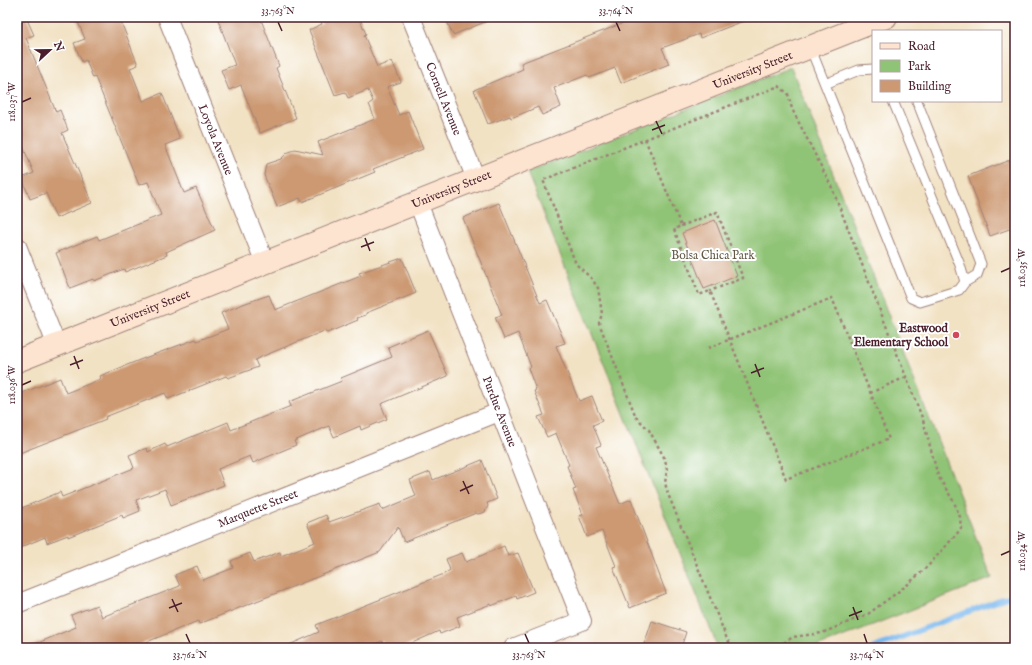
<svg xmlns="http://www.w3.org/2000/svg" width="1032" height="665" viewBox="0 0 1032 665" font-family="'IM FELL English',serif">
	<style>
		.green { fill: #8fc375; stroke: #6c7150 }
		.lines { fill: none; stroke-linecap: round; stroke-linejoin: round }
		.stream { stroke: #7cb9ef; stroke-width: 5.5 }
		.building { fill: #cc9972 }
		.lane-casing { stroke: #9e8078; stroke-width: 11 }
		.street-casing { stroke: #9e8078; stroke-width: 20 }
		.secondary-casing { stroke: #9e8078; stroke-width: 24 }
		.path { stroke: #9e8078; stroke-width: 2.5; stroke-dasharray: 3 3; stroke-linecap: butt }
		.lane { stroke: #fff; stroke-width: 9 }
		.street { stroke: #fff; stroke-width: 18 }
		.secondary { stroke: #fde4d0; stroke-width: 22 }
		.ticks { fill: none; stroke: #4a1f2b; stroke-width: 1.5 }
		.poi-dot { fill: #d1495b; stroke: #fff; stroke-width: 1.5 }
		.labels { text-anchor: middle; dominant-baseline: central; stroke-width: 4; stroke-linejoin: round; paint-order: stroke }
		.street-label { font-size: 12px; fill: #4a1f2b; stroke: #fff }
		.park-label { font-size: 12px; fill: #625845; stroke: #fff }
		.poi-label { font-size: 12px; font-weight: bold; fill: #4a1f2b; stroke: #fff; text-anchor: end }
		.neatline { fill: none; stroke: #4a1f2b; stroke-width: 1.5 }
		.ticks-label { font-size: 10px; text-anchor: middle; fill: #4a1f2b }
	</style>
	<rect width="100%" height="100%" fill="#fff"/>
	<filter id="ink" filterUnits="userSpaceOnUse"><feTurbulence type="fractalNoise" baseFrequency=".025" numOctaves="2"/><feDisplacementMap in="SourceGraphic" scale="8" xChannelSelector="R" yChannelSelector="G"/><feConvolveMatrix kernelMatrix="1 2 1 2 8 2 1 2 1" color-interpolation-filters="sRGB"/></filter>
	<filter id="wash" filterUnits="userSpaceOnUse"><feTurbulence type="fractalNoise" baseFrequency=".012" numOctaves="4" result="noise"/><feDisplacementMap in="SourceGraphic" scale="16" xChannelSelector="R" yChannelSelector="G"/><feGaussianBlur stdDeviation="0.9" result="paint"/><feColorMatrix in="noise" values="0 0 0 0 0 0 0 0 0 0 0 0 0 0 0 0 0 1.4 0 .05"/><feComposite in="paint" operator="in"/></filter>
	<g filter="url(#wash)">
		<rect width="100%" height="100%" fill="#f2e2c4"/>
		<path class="green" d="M791 67 992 578 814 648H718L527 172Z"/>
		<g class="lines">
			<path class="stream" d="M873 648 1015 594"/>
		</g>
		<g id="blocks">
			<path class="building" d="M17 17H26L34 35 26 38 56 112 60 110 68 130 62 133 92 203 56 218 46 193 30 199 22 178 34 173 17 132Z
				M76 17H119L138 65 130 68 143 101 162 93 180 139 165 145 184 193 196 188 215 230 166 252 167 255 125 272 124 269 94 281 93 279 70 288 56 253 97 236 99 240 161 215 148 182 139 185 95 77 93 78 86 60 82 62 74 43 85 39Z
				M217 17H260L279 66 276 68 296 118 260 133 241 85 229 90 221 70 235 65Z
				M319 17H359L366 34 364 35 377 67 392 61 401 82 387 87 399 115 408 111 423 149 373 169 375 172 302 202 300 198 277 207 264 175 266 164 281 159 287 153 295 149 323 155 318 142 375 119 369 104 373 101 368 90 348 98 345 92 335 95 309 30 322 24Z
				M445 17H497L453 35Z
				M639 17 751 18 700 38 699 34 662 48 669 64 621 83 615 68 589 78 587 75 554 88 561 107 542 115 538 107 511 118 510 116 488 124 474 90 523 69 521 63Z
				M1015 158V227L990 236 968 176Z
				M499 203 540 303 547 300 565 343 556 346 579 401 592 396 602 421 593 425 601 445 596 447 620 504 631 499 666 593 630 608 613 567 616 566 602 531 587 537 579 516 583 515 573 490 576 489 567 466 569 465 556 433 547 437 538 417 544 415 534 391 536 390 528 368 531 367 518 333 504 339 495 317 502 315 463 218Z
				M715 220 737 276 704 289 682 233Z
				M402 258 416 293 366 313V315L357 318 358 320 327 333 324 331 261 357 255 360 258 367 228 378 226 376 168 399 165 393 105 417 106 419 17 454V395L60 378 66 393 101 379 100 376 142 359 196 339 197 341 228 329 221 313 243 304 269 295 275 310 361 276 359 273Z
				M428 330 448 376 381 404 387 419 361 430 360 426 334 437 329 426 294 441 296 445 253 463 250 456 218 469 224 485 206 492 171 505 165 489 136 500 140 511 123 518 122 515 68 537V535L47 543 45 537 17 549V510L60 492 62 497 134 468 129 455 147 448 148 452 165 444 167 447 228 422 231 430 291 406 289 402 342 381 341 378 392 357 388 347Z
				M482 460 497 499 487 503 488 506 485 512 478 514 476 513 404 542 398 527 380 552 249 604 199 624 198 621 132 648H26L76 627 71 615 97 605 102 617 180 586 175 575 197 566 203 580 233 568 231 561 250 553 254 562 280 552 281 556 315 542 307 523 326 515 329 522 380 504 382 510 416 496 410 480 430 472 433 480Z
				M504 546 508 556 518 553 534 592 517 599 516 596 491 606V604L457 617 460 626 440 634 439 631 401 648H385L382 641 365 648H282L319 632 316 625 444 574 450 570 446 559 462 553 466 562Z
				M652 621 686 632 681 648H643Z"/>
		</g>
	</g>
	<g filter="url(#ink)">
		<use href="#blocks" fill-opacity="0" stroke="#9e8078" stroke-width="1"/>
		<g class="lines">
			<g class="lane-casing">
				<path id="lane" d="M810 47 911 298 920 302 959 290 965 282 960 265 893 101
					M825 84 859 70 873 69
					M917 101 981 264 977 275 965 282"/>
			</g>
			<g class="street-casing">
				<g id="street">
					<path id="s1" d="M167 17 265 263"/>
					<path id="s2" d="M411 17 476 179"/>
					<path id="s3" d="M418 203 582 621 513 648"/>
					<path d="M17 246 57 346"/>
					<path id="s4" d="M17 604 499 412"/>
				</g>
			</g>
			<g class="secondary-casing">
				<g id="secondary">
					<path id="s5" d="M17 361 886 17"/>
				</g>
			</g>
			<path class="path" d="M645 139 681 226 674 229 699 295 710 291 786 479 889 439 832 298 706 349
				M681 226 717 212 743 278 710 291
				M870 393 906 377
				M733 648 727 639 668 494 665 483 667 470 665 459 649 430 636 417 599 323 602 314 598 288 592 279 576 264 543 180 779 86 788 94 792 109 832 188 923 420 938 476 954 502 960 517 961 529 928 566 906 586 868 614 822 633 793 637 776 648"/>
			<use href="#lane" class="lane"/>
			<use href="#street" class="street"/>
			<use href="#secondary" class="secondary"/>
		</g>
	</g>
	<path class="ticks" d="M278 22 282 31M616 22 620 31M22 102 31 98M656 121 662 134M652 130 665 125M365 238 370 251M361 247 374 242M1001 272 1010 268M74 356 79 369M755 364 760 377M70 365 83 360M751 373 764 368M22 385 31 381M463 481 469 494M460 491 473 485M1001 555 1010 551M172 599 178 612M853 607 858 620M169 608 182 603M849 616 862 611M186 634 190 643M525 634 529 643M864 634 867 643"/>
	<circle class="poi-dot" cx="956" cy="335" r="4"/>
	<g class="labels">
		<g class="street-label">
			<text stroke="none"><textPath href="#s5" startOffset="791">University Street</textPath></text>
			<text stroke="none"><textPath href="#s2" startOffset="88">Cornell Avenue</textPath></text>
			<text stroke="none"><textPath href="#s1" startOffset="132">Loyola Avenue</textPath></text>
			<text stroke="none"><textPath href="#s5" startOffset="467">University Street</textPath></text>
			<text stroke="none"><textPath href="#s5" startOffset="143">University Street</textPath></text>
			<text stroke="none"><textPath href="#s3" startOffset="224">Purdue Avenue</textPath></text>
			<text stroke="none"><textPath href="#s4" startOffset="259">Marquette Street</textPath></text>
		</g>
		<g class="park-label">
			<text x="713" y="255">Bolsa Chica Park</text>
		</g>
		<g class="poi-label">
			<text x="948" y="328">Eastwood<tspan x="948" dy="14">Elementary School</tspan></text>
		</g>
	</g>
	<rect width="1032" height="665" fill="none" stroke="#fff" stroke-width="44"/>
	<rect x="872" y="30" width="130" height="72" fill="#ffffff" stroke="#b7a5aa"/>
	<rect x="880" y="43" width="20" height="6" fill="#fde4d0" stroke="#b7a5aa"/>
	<text x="908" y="50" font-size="12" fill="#4a1f2b">Road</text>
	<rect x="880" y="60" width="20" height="12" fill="#8fc375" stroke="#b7a5aa"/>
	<text x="908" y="70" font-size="12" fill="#4a1f2b">Park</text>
	<rect x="880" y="80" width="20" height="12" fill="#cc9972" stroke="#b7a5aa"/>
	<text x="908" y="90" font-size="12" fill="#4a1f2b">Building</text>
	<g transform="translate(50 50) rotate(68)" stroke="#ffffff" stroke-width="3" paint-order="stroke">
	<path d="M0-3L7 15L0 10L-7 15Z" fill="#4a1f2b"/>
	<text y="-6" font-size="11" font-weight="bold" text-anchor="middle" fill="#4a1f2b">N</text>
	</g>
	<rect x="22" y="22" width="988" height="621" class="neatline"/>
	<g class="ticks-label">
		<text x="278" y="14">33.763°N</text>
		<text x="616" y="14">33.764°N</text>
		<text transform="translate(11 102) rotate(-90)" y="4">118.037°W</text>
		<text transform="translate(1021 268) rotate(-90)" y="4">118.035°W</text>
		<text transform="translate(11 385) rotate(-90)" y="4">118.036°W</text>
		<text transform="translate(1021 551) rotate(-90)" y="4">118.034°W</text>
		<text x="190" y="658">33.762°N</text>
		<text x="529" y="658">33.763°N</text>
		<text x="867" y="658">33.764°N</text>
	</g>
</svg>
